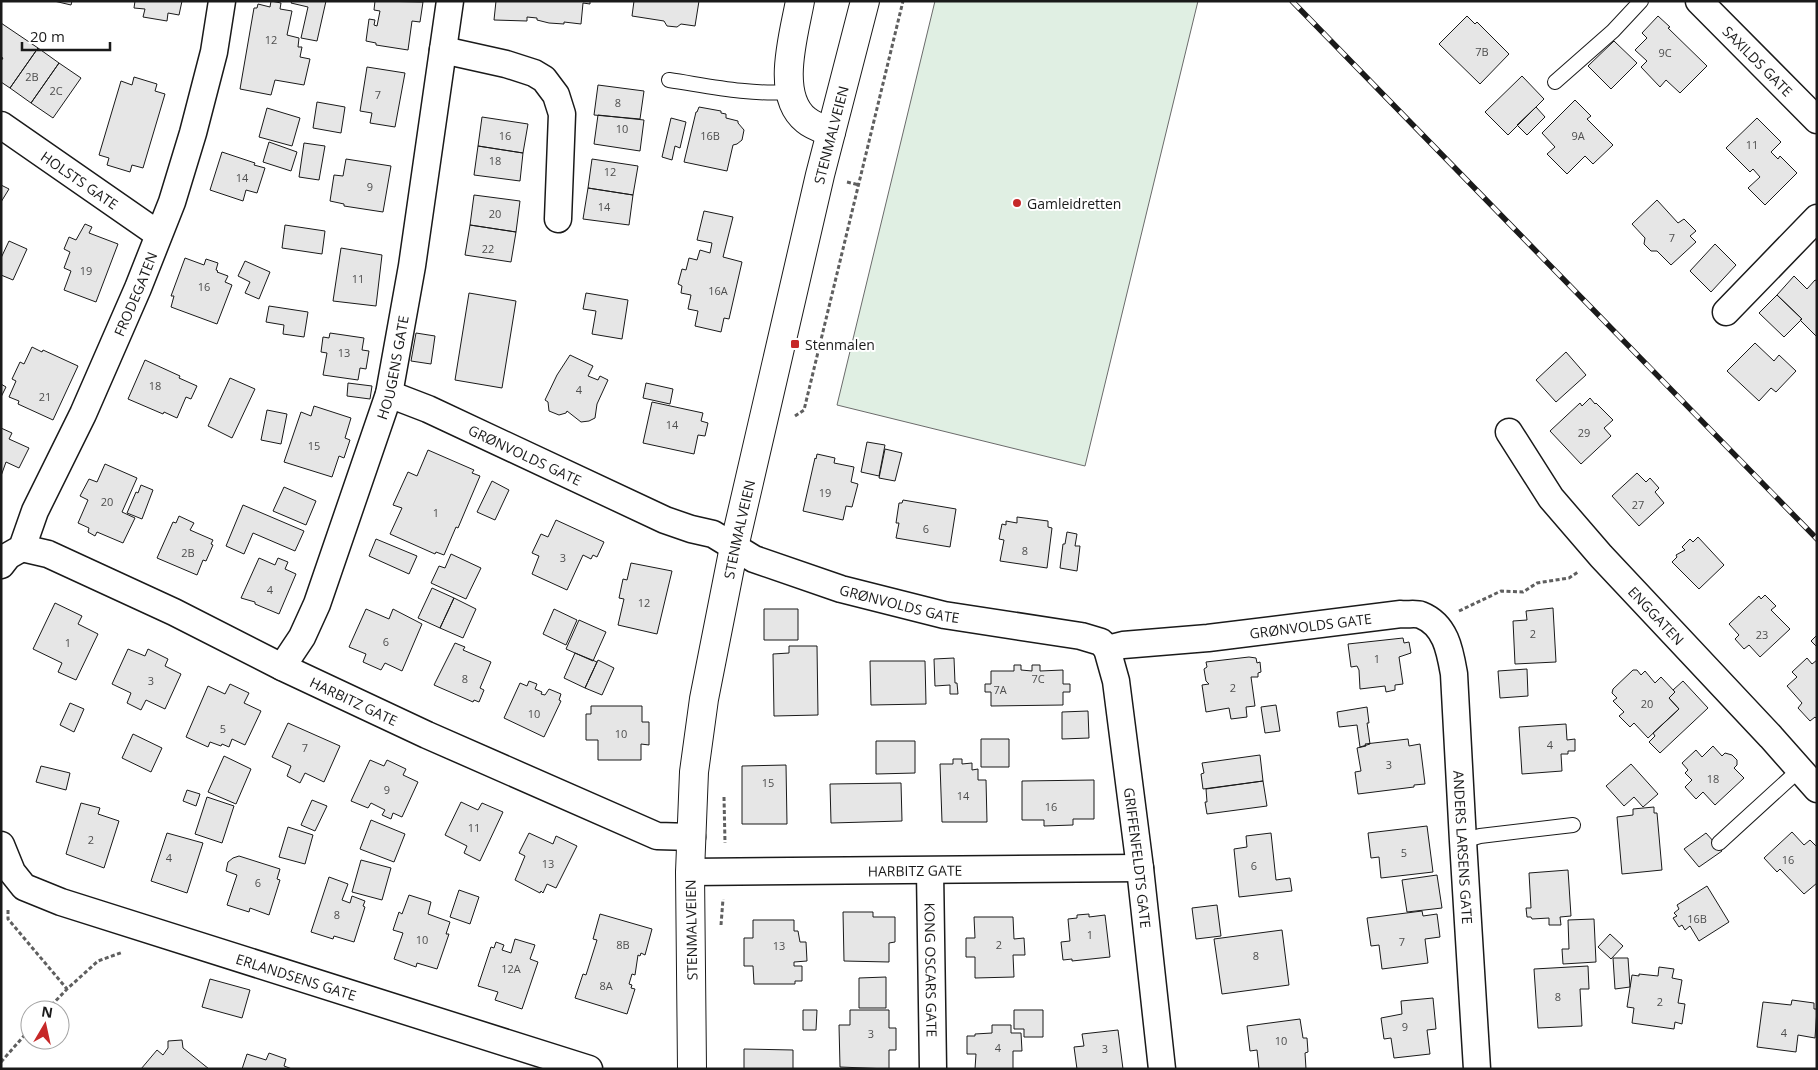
<svg xmlns="http://www.w3.org/2000/svg" width="1818" height="1070" viewBox="0 0 1818 1070" font-family="'Open Sans',sans-serif">
	<style>
		.green { fill: #e0efe3; stroke: #6a6a6a }
		.building { fill: #e6e6e6; stroke: #1a1a1a }
		.lines { fill: none; stroke-linecap: round; stroke-linejoin: round }
		.lane-casing { stroke: #1a1a1a; stroke-width: 16 }
		.street-casing { stroke: #1a1a1a; stroke-width: 29 }
		.secondary-casing { stroke: #1a1a1a; stroke-width: 30 }
		.primary-casing { stroke: #1a1a1a; stroke-width: 30 }
		.path { stroke: #5f5f5f; stroke-width: 3; stroke-dasharray: 4 2.5; stroke-linecap: butt }
		.lane { stroke: #fff; stroke-width: 14 }
		.street { stroke: #fff; stroke-width: 26 }
		.secondary { stroke: #fff; stroke-width: 28 }
		.primary { stroke: #fff; stroke-width: 28 }
		.rail-casing { stroke: #1a1a1a; stroke-width: 5.5 }
		.rail { stroke: #fff; stroke-width: 4; stroke-dasharray: 11; stroke-linecap: butt }
		.poi-dot { fill: #c62828; stroke: #fff; stroke-width: 2 }
		.labels { text-anchor: middle; dominant-baseline: central; stroke-width: 4; stroke-linejoin: round; paint-order: stroke }
		.number-label { font-size: 11px; fill: #4d4d4d }
		.street-label { font-size: 14px; fill: #1a1a1a; stroke: #fff }
		.poi-label { font-size: 14px; fill: #1a1a1a; stroke: #fff; text-anchor: start }
	</style>
	<rect width="100%" height="100%" fill="#fff"/>
	<path class="green" d="M935 1H1198L1085 466 837 405Z"/>
	<path class="building" d="M54 1H72L71 5Z
		M135 1H182L179 15 168 13 167 21 143 17 145 9 134 8Z
		M271 1 281 3 280 9 292 11 287 35 299 38 298 47H302L300 57 310 59 304 85 275 80 271 95 240 89 254 8H257L258 4 270 7Z
		M292 1H326L317 41 301 38 308 7 291 3Z
		M375 1 423 2 420 22 412 21 408 50 376 45V43L366 41 369 19 375 20 374 25 377 26 380 11 374 10Z
		M496 1H590V4L583 3 581 24 564 22V24L549 23 537 20V18L527 17V21L494 20Z
		M634 1H699L695 26 681 24 677 27 667 26 664 21 632 16Z
		M1467 16 1475 24 1477 22 1509 54 1480 84 1439 44Z
		M1658 16 1670 27 1668 28 1707 66 1680 93 1666 80 1660 87 1641 67 1647 61 1635 50 1647 38 1642 33Z
		M1 23 38 48 10 88 1 82V61L3 58 1 57Z
		M1614 41 1637 63 1611 89 1588 66Z
		M38 48 59 63 31 103 10 88Z
		M59 63 81 78 53 118 31 103Z
		M367 67 405 73 395 127 370 123 372 113 360 111Z
		M1522 76 1544 99 1508 135 1485 112Z
		M134 77 157 84 155 91 165 94 143 168 132 165 130 172 107 165 109 158 99 155 121 81 132 85Z
		M598 85 644 91 640 119 594 115Z
		M1575 100 1591 116 1587 119 1613 145 1593 164 1585 156 1567 174 1547 154 1555 147 1542 133Z
		M317 102 345 107 341 133 313 128Z
		M699 107 721 111V113L726 114V118L738 121V123L744 130 742 140 737 144 733 145 727 171 684 162 696 112H697Z
		M1536 107 1545 117 1527 135 1517 125Z
		M267 108 300 118 292 146 259 137Z
		M598 115 644 120 640 151 594 144Z
		M482 117 528 124 523 153 478 146Z
		M671 118 686 122 680 148 675 146 672 160 662 157Z
		M1757 118 1781 142 1771 152 1778 159 1780 156 1797 173 1765 205 1748 188 1760 177 1753 169 1750 172 1726 148Z
		M269 142 297 152 291 171 263 162Z
		M304 143 325 146 319 180 299 177Z
		M478 146 523 153 520 181 474 175Z
		M222 152 255 163 254 165 265 168 257 193 246 190 243 201 210 190Z
		M346 159 391 166 383 212 344 206V204L330 201 334 175 343 176Z
		M592 159 638 166 633 195 588 188Z
		M1 185 9 189 1 202Z
		M588 188 633 195 629 225 583 219Z
		M474 195 520 201 516 232 470 225Z
		M1657 200 1678 223 1684 219 1696 231 1690 236 1696 242 1671 265 1657 251H1651L1644 244 1645 238 1632 224Z
		M704 211 733 217 723 257 742 262 729 319 724 318 721 332 695 326 698 311 688 309 691 295 681 293 682 286 678 284 682 269 686 270 689 258 697 260 700 250 710 253 712 243 697 240Z
		M85 224 92 227 89 233 118 244 96 302 64 290 71 271 64 268 70 252 64 249 69 237 76 240Z
		M285 225 325 231 322 254 282 248Z
		M470 225 516 232 511 262 465 255Z
		M9 241 27 249 13 280 1 275V258Z
		M1715 244 1736 265 1711 292 1690 271Z
		M341 248 382 255 376 306 333 301Z
		M185 258 204 265 206 259 218 263 216 270 218 271 217 272 228 276 225 282 232 285 217 324 171 307 174 296H171Z
		M245 261 270 272 259 299 245 293 250 282 238 276Z
		M1794 276 1807 289 1815 280 1817 281V337L1800 320 1802 319 1777 295Z
		M469 293 516 301 502 388 455 380Z
		M586 293 628 300 622 339 592 334 596 311 583 309Z
		M1777 295 1802 319 1784 337 1759 313Z
		M269 306 308 312 304 337 283 334 284 325 266 322Z
		M330 333 364 338 362 350 369 351 366 369 360 368 358 380 323 375 327 353 321 352 323 337 329 338Z
		M416 333 435 336 431 364 411 361Z
		M1755 343 1774 361 1779 355 1796 371 1776 392 1771 388 1759 401 1727 371Z
		M32 347 42 352 43 350 78 366 53 420 18 404 19 401 9 397 16 381 12 379 20 362 24 364Z
		M1566 352 1586 375 1556 402 1536 380Z
		M570 355 593 366 588 376 598 380 600 376 608 380 597 404 595 418 589 421 581 422 567 411 566 413 559 415 549 411 548 402 545 400 557 375Z
		M145 360 180 376 179 378 197 386 191 399 186 397 177 418 164 412 163 414 128 399Z
		M230 378 255 389 232 438 208 426Z
		M348 383 372 386 370 399 347 396Z
		M646 383 673 389 670 404 643 398Z
		M1 384 6 387 1 397Z
		M1590 398 1595 404 1596 403 1613 420 1604 428 1611 436 1581 464 1550 431 1580 403 1582 406Z
		M652 402 703 413 701 421 708 423 705 436 698 435 694 454 643 443Z
		M314 406 351 418 345 438 350 440 344 458 339 456 332 477 284 462 301 412 311 416Z
		M267 410 287 414 281 444 261 440Z
		M1 428 12 433 9 439 29 448 19 468 6 462 1 476Z
		M867 442 885 445 879 476 861 472Z
		M885 449 902 453 895 481 879 478Z
		M428 450 474 470 472 473 480 476 458 528 456 527 444 555 436 552 435 554 390 534 402 508 393 505 408 472 417 476Z
		M817 454 835 458 834 463 854 467 851 482 858 484 852 507 846 506 843 520 803 511 815 458 816 459Z
		M105 464 137 478 122 512 135 518 123 543 97 532 95 536 88 532 89 528 78 523 88 500 80 496 89 479 97 482Z
		M1637 473 1646 482 1650 478 1659 488 1655 492 1664 503 1639 526 1612 496Z
		M492 481 509 490 495 520 477 512Z
		M141 485 153 490 142 519 127 513 136 492 138 493Z
		M284 487 316 501 306 525 273 511Z
		M903 500 956 509 950 547 896 538 899 523H896L899 503H902Z
		M243 505 304 531 295 551 253 533 244 554 226 546Z
		M179 516 194 523 190 530 213 540 211 544 213 545 206 561 203 560 197 575 157 558 173 522 176 523Z
		M1017 517 1048 521V527L1052 528 1047 568 1000 561 1004 540 999 539 1002 524 1006 525V521L1017 523Z
		M556 520 604 542 597 557 593 555 591 559 583 555 567 590 532 574 539 556 532 553 541 534 548 537Z
		M1067 532 1077 534 1075 546H1080L1077 571 1060 568 1063 544H1065Z
		M1698 537 1724 565 1699 589 1672 562 1677 557 1676 555 1685 550 1682 547 1690 539 1693 542Z
		M376 539 417 556 409 574 369 556Z
		M451 554 481 568 466 599 431 583 439 566 445 568Z
		M259 558 275 565 278 558 288 562 285 569 296 574 279 614 255 604V602L241 598Z
		M631 563 672 571 657 634 618 625 624 599 619 598 623 579 627 580Z
		M432 588 454 598 440 628 418 618Z
		M1765 595 1776 606 1771 610 1790 629 1760 657 1749 645 1744 649 1735 639 1739 635 1729 624 1759 596 1761 599Z
		M454 598 476 609 463 638 440 628Z
		M55 603 82 616 78 624 98 634 76 680 58 672 62 663 33 649Z
		M1553 608 1556 662 1515 664 1513 621 1527 620 1526 611Z
		M366 609 389 619 393 609 422 624 402 671 385 663 381 670 363 662 366 654 349 647Z
		M554 609 577 620 566 645 543 634Z
		M764 609H798V640H764Z
		M579 620 606 632 593 661 566 649Z
		M1817 635V647L1811 641Z
		M1403 638 1404 643 1409 642 1411 653 1399 657 1403 684 1395 685V690L1386 692 1385 686 1360 689 1359 670 1357 666 1351 667 1348 644Z
		M455 643 465 647 463 650 491 662 480 688 484 690 479 702 474 700 473 702 434 685Z
		M789 646H817L818 715 774 716 773 654 789 653Z
		M128 649 145 656 148 649 168 659 165 666 181 674 165 709 146 700 141 710 127 703 131 693 112 684Z
		M575 653 597 662 585 688 564 678Z
		M1249 657 1256 658 1257 663 1260 662 1261 672 1258 673V677H1251L1255 706 1246 707 1247 717 1231 719 1229 708 1206 712 1202 685 1209 684 1206 681 1204 669 1207 667 1206 662Z
		M954 658 955 683H957L958 694H950V685L935 686 934 659Z
		M1807 658 1812 664 1817 660V719L1815 717 1810 721 1798 708 1802 703 1787 686 1797 677 1792 672Z
		M598 660 614 668 602 695 585 688Z
		M870 661H925L926 704 871 705Z
		M1014 665H1021V670L1032 671V665H1040V671L1063 670V684H1070V692H1063V705L991 706V692H985V684H991V671H1014Z
		M1527 669 1528 696 1500 698 1498 671Z
		M1633 670H1637L1641 675 1645 671 1655 683 1661 677 1675 692 1669 698 1679 709 1648 738 1634 723 1630 727 1619 716 1624 712 1613 701 1617 698 1612 693 1613 689Z
		M529 681 537 684 535 689 542 692 541 694 545 695 549 689 561 694 559 700 561 701 544 737 504 718 520 683 527 686Z
		M1683 681 1708 708 1660 753 1649 742 1655 736 1653 733 1679 709 1669 698 1675 692 1673 690Z
		M230 684 249 693 244 703 261 711 245 745 232 739 229 747 222 744 221 746 210 742 208 747 186 737 208 686 225 694Z
		M70 703 84 709 74 732 60 725Z
		M1276 705 1280 731 1265 733 1261 707Z
		M591 706H642V722H649V745L641 744V760H598V740H586V714H591Z
		M1367 707 1369 723H1367L1370 744 1360 747 1357 725 1339 727 1337 712Z
		M1088 711 1089 738 1062 739V712Z
		M288 723 340 746 324 782 305 773 300 783 287 776 291 766 272 757Z
		M1566 724 1567 740 1575 739V751H1568V754H1561L1562 771 1522 774 1519 727Z
		M133 734 162 748 151 772 122 758Z
		M981 739H1009V767H981Z
		M1408 739 1409 746 1420 744 1425 784 1414 785V787L1358 794 1355 772 1361 771 1357 748 1366 746 1365 744Z
		M876 741H915V773L876 774Z
		M1713 746 1722 756 1725 753 1732 755 1737 760V765L1734 768 1744 778 1715 805 1703 792 1696 799 1685 787 1692 780 1685 773 1688 770 1682 763 1696 750 1702 757Z
		M1260 755 1263 781 1203 789 1201 774 1204 773 1202 763Z
		M224 756 251 769 236 804 208 792Z
		M953 759H962V764L972 763V770L978 769V780H986L987 822H942L940 764H953Z
		M370 760 384 766 387 760 406 769 403 775 418 782 402 817 393 813 391 819 382 815 385 810 371 803 368 808 351 801Z
		M1631 764 1658 794 1643 807 1634 797 1624 806 1606 786Z
		M786 765 787 824H742V766Z
		M41 766 70 773 66 790 36 782Z
		M1094 780V819H1073V825L1044 826V820H1022V781Z
		M1263 781 1267 806 1207 814 1205 802H1207L1206 789Z
		M901 783 902 821 831 823 830 784Z
		M187 790 200 794 196 806 183 801Z
		M207 797 234 806 222 843 195 834Z
		M312 800 327 806 315 831 301 825Z
		M461 802 478 810 482 803 503 812 480 861 464 853 467 846 445 835Z
		M81 803 100 808 98 814 119 821 104 868 66 854Z
		M1654 807V813H1657L1662 870 1622 874 1617 817 1633 815V809Z
		M371 820 405 834 394 862 360 849Z
		M1427 826 1433 872 1381 878 1379 857 1371 858 1368 833Z
		M288 827 313 835 305 864 279 857Z
		M1792 832 1804 845 1810 840 1817 847V883L1804 894 1780 869 1777 872 1764 858Z
		M167 833 203 843 187 893 151 881Z
		M529 833 553 844 556 836 577 846 556 888 547 884 543 893 541 891 540 893 515 880 525 856 519 853Z
		M1271 833 1276 880 1290 878 1292 891 1239 897 1234 849 1247 847 1246 836Z
		M1706 833 1722 851 1699 867 1684 849Z
		M239 856 280 869 277 879 280 880 269 915 250 908 249 912 227 905 237 875 226 871 228 862 233 858Z
		M361 860 391 868 382 900 352 892Z
		M1568 870 1571 916 1560 917 1561 925H1549V918L1532 919 1531 917H1527L1526 908H1531L1529 873Z
		M1437 875 1442 908 1407 912 1402 880Z
		M329 877 348 884 342 900 350 903 352 896 365 901 363 906 365 907 354 942 334 936 333 939 311 932Z
		M1707 886 1729 922 1699 941 1690 926 1685 930 1682 925 1679 927 1673 918 1677 916 1674 913 1679 909 1677 905Z
		M459 890 479 897 470 924 450 917Z
		M409 895 431 902 428 914 450 922 446 934H449L437 969 417 963 416 967 394 959 403 933 393 930 399 912 402 914Z
		M1217 905 1221 936 1196 939 1192 908Z
		M1422 911 1423 916 1437 914 1440 937 1425 939 1428 963 1382 969 1379 945 1371 946 1367 918Z
		M843 912H873V917H895V942L889 943V962L844 961Z
		M600 914 652 929 645 955 641 953 640 956 638 955 635 975 632 974 629 984 632 985 631 988 635 989 627 1014 575 998 583 974 586 975 597 940 593 939Z
		M1089 914V917L1105 915 1110 957 1072 961V959L1063 960 1061 942 1070 941 1068 919 1077 918V915Z
		M974 917H1013L1014 939 1024 938 1025 955H1013L1014 977 975 978V957H966V938H975Z
		M1594 919 1596 962 1563 964 1562 949H1569L1568 920Z
		M753 920H794V931H798L800 942H806L807 961 794 962V966H802V981H795V984H754L753 966H744V938H753Z
		M1282 930 1289 985 1222 994 1214 939Z
		M1610 934 1623 946 1611 959 1598 947Z
		M515 939 535 945 530 959 538 962 522 1009 495 1000 498 992 478 986 491 947 494 948 496 942 504 945 502 950 511 953Z
		M1613 958H1628L1630 987 1615 989Z
		M1588 966 1589 989H1580L1582 1026 1538 1028 1534 969Z
		M1659 967 1674 969 1672 978 1682 980 1678 1003 1685 1004 1682 1024 1675 1022 1674 1029 1632 1023 1634 1008 1627 1007 1632 975 1639 976V974L1658 976Z
		M886 977V1008H859V978Z
		M210 979 250 990 242 1018 202 1007Z
		M1433 998 1436 1029 1427 1030 1430 1054 1394 1058 1391 1038 1384 1039 1381 1018 1402 1014 1401 1001Z
		M1792 1000 1814 1003V1009H1817L1815 1038 1798 1035 1796 1052 1757 1047 1763 1002 1791 1005Z
		M803 1010H817L816 1030H803Z
		M850 1010H889V1028H896V1050H889V1069L840 1067 839 1025H850Z
		M1014 1010H1043V1037H1024V1029H1014Z
		M1300 1019 1303 1038H1307L1308 1052 1305 1053 1306 1069H1259L1257 1050 1250 1051 1247 1026Z
		M992 1025H1011V1033H1021L1022 1051H1013V1069H975L976 1054H967V1036H975V1034L992 1033Z
		M1118 1030 1123 1069H1077L1074 1047 1084 1046 1082 1034Z
		M182 1040 183 1048 209 1069H141L157 1050 163 1055 168 1048V1041Z
		M744 1049 793 1050V1069H744Z
		M269 1053 286 1059 284 1066 292 1069H242L247 1054 266 1060Z"/>
	<g class="lines">
		<g class="lane-casing">
			<path id="lane" d="M669 80C709 86 749 95 789 92
				M1555 82 1613 31 1641 1
				M1463 841 1480 836 1573 825
				M1719 843 1799 770"/>
		</g>
		<g class="street-casing">
			<g id="street">
				<path id="s1" d="M1699 1 1817 120"/>
				<path d="M443 50 506 64 534 73 544 79 556 95 562 114 558 219"/>
				<path id="s2" d="M1 125 158 234"/>
				<path d="M1726 312 1817 218"/>
				<path id="s3" d="M389 394 428 409 665 520 691 529 713 534 754 559 841 589 944 615 1081 636 1101 642 1107 649 1116 681 1140 868 1162 1069"/>
				<path id="s4" d="M1509 432 1551 498 1601 556 1771 737 1817 789"/>
				<path id="s5" d="M22 548 48 554 174 612 282 667 427 735 657 836 692 837"/>
				<path id="s6" d="M1 565 8 556 22 548 35 511 83 414 138 288 172 202 193 133 214 52 222 1"/>
				<path id="s7" d="M1107 649 1123 645 1208 638 1401 614C1407 615 1415 613 1421 615 1446 625 1450 651 1454 674L1463 841 1477 1069"/>
				<path id="s8" d="M282 667 302 637 317 604 389 394 412 266 450 1"/>
				<path id="s9" d="M1 845 12 872 24 887 61 902 589 1069"/>
				<path id="s10" d="M930 871 933 1069"/>
				<path id="s11" d="M690 872 1140 868"/>
			</g>
		</g>
		<g class="secondary-casing">
			<path id="secondary" d="M800 1C794 35 775 95 806 120 813 126 823 129 831 132"/>
		</g>
		<g class="primary-casing">
			<g id="primary">
				<path id="s12" d="M692 1069 690 872 694 772 704 699 734 547 820 175 865 1"/>
			</g>
		</g>
		<path class="path" d="M847 182 859 185
			M795 416 804 410 903 1
			M1459 611 1501 591 1523 592 1537 583 1569 578 1578 572
			M724 797 725 843
			M8 910V919L67 989
			M721 925 723 899
			M47 1010 67 989 98 961 123 952
			M1 1062 30 1029"/>
		<use href="#lane" class="lane"/>
		<use href="#street" class="street"/>
		<use href="#secondary" class="secondary"/>
		<use href="#primary" class="primary"/>
		<g class="rail-casing">
			<path id="rail" d="M1292 1 1817 539"/>
		</g>
		<use href="#rail" class="rail"/>
	</g>
	<g class="poi-dot">
		<circle cx="1017" cy="203" r="5"/>
		<rect x="790" y="339" width="10" height="10" rx="2.5"/>
	</g>
	<g class="labels">
		<g class="number-label">
			<text x="271" y="39">12</text>
			<text x="1482" y="51">7B</text>
			<text x="1665" y="52">9C</text>
			<text x="32" y="76">2B</text>
			<text x="56" y="90">2C</text>
			<text x="378" y="94">7</text>
			<text x="618" y="102">8</text>
			<text x="622" y="128">10</text>
			<text x="505" y="135">16</text>
			<text x="710" y="135">16B</text>
			<text x="1578" y="135">9A</text>
			<text x="1752" y="144">11</text>
			<text x="495" y="160">18</text>
			<text x="610" y="171">12</text>
			<text x="242" y="177">14</text>
			<text x="370" y="186">9</text>
			<text x="604" y="206">14</text>
			<text x="495" y="213">20</text>
			<text x="1672" y="237">7</text>
			<text x="488" y="248">22</text>
			<text x="86" y="270">19</text>
			<text x="358" y="278">11</text>
			<text x="204" y="286">16</text>
			<text x="718" y="290">16A</text>
			<text x="344" y="352">13</text>
			<text x="155" y="385">18</text>
			<text x="579" y="389">4</text>
			<text x="45" y="396">21</text>
			<text x="672" y="424">14</text>
			<text x="1584" y="432">29</text>
			<text x="314" y="445">15</text>
			<text x="825" y="492">19</text>
			<text x="107" y="501">20</text>
			<text x="1638" y="504">27</text>
			<text x="436" y="512">1</text>
			<text x="926" y="528">6</text>
			<text x="1025" y="550">8</text>
			<text x="188" y="552">2B</text>
			<text x="563" y="557">3</text>
			<text x="270" y="589">4</text>
			<text x="644" y="602">12</text>
			<text x="1533" y="633">2</text>
			<text x="1762" y="634">23</text>
			<text x="386" y="641">6</text>
			<text x="68" y="642">1</text>
			<text x="1377" y="658">1</text>
			<text x="465" y="678">8</text>
			<text x="1038" y="678">7C</text>
			<text x="151" y="680">3</text>
			<text x="1233" y="687">2</text>
			<text x="1000" y="689">7A</text>
			<text x="1647" y="703">20</text>
			<text x="534" y="713">10</text>
			<text x="223" y="728">5</text>
			<text x="621" y="733">10</text>
			<text x="1550" y="744">4</text>
			<text x="305" y="747">7</text>
			<text x="1389" y="764">3</text>
			<text x="1713" y="778">18</text>
			<text x="768" y="782">15</text>
			<text x="387" y="789">9</text>
			<text x="963" y="795">14</text>
			<text x="1051" y="806">16</text>
			<text x="474" y="827">11</text>
			<text x="91" y="839">2</text>
			<text x="1404" y="852">5</text>
			<text x="169" y="857">4</text>
			<text x="1788" y="859">16</text>
			<text x="548" y="863">13</text>
			<text x="1254" y="865">6</text>
			<text x="258" y="882">6</text>
			<text x="337" y="914">8</text>
			<text x="1697" y="918">16B</text>
			<text x="1090" y="934">1</text>
			<text x="422" y="939">10</text>
			<text x="1402" y="941">7</text>
			<text x="623" y="944">8B</text>
			<text x="999" y="944">2</text>
			<text x="779" y="945">13</text>
			<text x="1256" y="955">8</text>
			<text x="511" y="968">12A</text>
			<text x="606" y="985">8A</text>
			<text x="1558" y="996">8</text>
			<text x="1660" y="1001">2</text>
			<text x="1405" y="1026">9</text>
			<text x="1784" y="1032">4</text>
			<text x="871" y="1033">3</text>
			<text x="1281" y="1040">10</text>
			<text x="998" y="1047">4</text>
			<text x="1105" y="1048">3</text>
		</g>
		<g class="street-label">
			<text stroke="none"><textPath href="#s1" startOffset="84">SAXILDS GATE</textPath></text>
			<text stroke="none"><textPath href="#s12" startOffset="949">STENMALVEIEN</textPath></text>
			<text stroke="none"><textPath href="#s2" startOffset="96">HOLSTS GATE</textPath></text>
			<text stroke="none"><textPath href="#s6" startOffset="306">FRODEGATEN</textPath></text>
			<text stroke="none"><textPath href="#s8" startOffset="321">HOUGENS GATE</textPath></text>
			<text stroke="none"><textPath href="#s3" startOffset="149">GRØNVOLDS GATE</textPath></text>
			<text stroke="none"><textPath href="#s12" startOffset="544">STENMALVEIEN</textPath></text>
			<text stroke="none"><textPath href="#s3" startOffset="554">GRØNVOLDS GATE</textPath></text>
			<text stroke="none"><textPath href="#s4" startOffset="236">ENGGATEN</textPath></text>
			<text stroke="none"><textPath href="#s7" startOffset="205">GRØNVOLDS GATE</textPath></text>
			<text stroke="none"><textPath href="#s5" startOffset="366">HARBITZ GATE</textPath></text>
			<text stroke="none"><textPath href="#s7" startOffset="561">ANDERS LARSENS GATE</textPath></text>
			<text stroke="none"><textPath href="#s3" startOffset="980">GRIFFENFELDTS GATE</textPath></text>
			<text stroke="none"><textPath href="#s11" startOffset="225">HARBITZ GATE</textPath></text>
			<text transform="translate(691 930) rotate(-91)">STENMALVEIEN</text>
			<text stroke="none"><textPath href="#s10" startOffset="99">KONG OSCARS GATE</textPath></text>
			<text stroke="none"><textPath href="#s9" startOffset="335">ERLANDSENS GATE</textPath></text>
		</g>
		<g class="poi-label">
			<text x="1027" y="203">Gamleidretten</text>
			<text x="805" y="344">Stenmalen</text>
		</g>
	</g>
	<rect width="1818" height="1070" fill="none" stroke="#1a1a1a" stroke-width="5"/>
	<g transform="translate(45 1025) rotate(9)"><circle r="24" fill="#ffffff" stroke="#a3a3a3"/>
	<path d="M0-4L9 19L0 12L-9 19Z" fill="#c62828"/>
	<text y="-8" font-size="14" font-weight="bold" text-anchor="middle" fill="#1a1a1a">N</text>
	</g>
	<path d="M22 42v8h88v-8" fill="none" stroke="#1a1a1a" stroke-width="2.5"/>
	<text x="30" y="42" font-size="15" fill="#1a1a1a" stroke="#ffffff" stroke-width="4" paint-order="stroke">20 m</text>
</svg>
